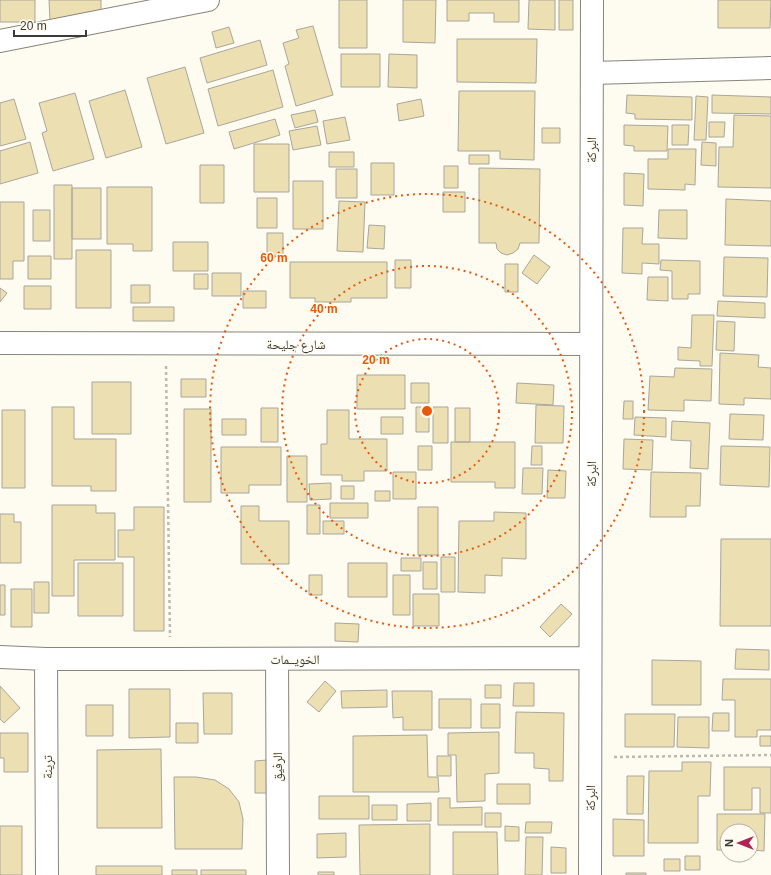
<svg xmlns="http://www.w3.org/2000/svg" width="771" height="875" viewBox="0 0 771 875" font-family="Helvetica,'Noto Naskh Arabic',sans-serif">
	<style>
		.building { fill: #ecdfb2; stroke: #a9a69c }
		.lines { fill: none; stroke-linecap: round; stroke-linejoin: round }
		.minor-casing { stroke: #88857c; stroke-width: 24 }
		.path { stroke: #bcb9b1; stroke-width: 2.5; stroke-dasharray: 3 3; stroke-linecap: butt }
		.minor { stroke: #fff; stroke-width: 22 }
		.ring { fill: none; stroke: #e8590c; stroke-width: 2; stroke-dasharray: 2 4 }
		.labels { text-anchor: middle; dominant-baseline: central; stroke-width: 3; stroke-linejoin: round; paint-order: stroke }
		.street-label { font-size: 13px; fill: #3d3b37; stroke: #fefbf0 }
		.centre { fill: #e8590c; stroke: #fefbf0; stroke-width: 2 }
		.ring-label { font-size: 12px; text-anchor: middle; font-weight: bold; fill: #e8590c; stroke: #fefbf0; stroke-width: 3; stroke-linejoin: round; paint-order: stroke }
	</style>
	<rect width="100%" height="100%" fill="#fefbf0"/>
	<path class="building" d="M0 0H35V22H0Z
		M49 0H101V11L50 21Z
		M339 0H367V48H339Z
		M403 0H436L435 43 403 42Z
		M447 0H519V22H494V13H469V21H447Z
		M529 0H555V30L528 29Z
		M559 0H573V30H559Z
		M718 0H771L770 28H718Z
		M313 26 333 95 296 106 285 66 289 64 283 43 299 38 296 30Z
		M229 27 234 43 216 48 212 32Z
		M457 39H537L536 83 457 82Z
		M260 40 267 65 207 83 200 58Z
		M341 54H380V87H341Z
		M389 54 417 55V88L388 87Z
		M185 67 204 133 166 144 147 78Z
		M273 70 283 107 218 126 208 89Z
		M125 90 142 147 106 158 89 101Z
		M459 91H535L534 160 500 159V151H458Z
		M75 93 94 159 53 171 42 133 47 131 39 103Z
		M627 95 692 97V120L635 119V114L626 113Z
		M712 95 771 97V114L712 113Z
		M696 96 708 97 706 140H694Z
		M14 99 26 139 0 146V103Z
		M421 99 424 116 399 121 397 104Z
		M315 110 318 122 295 128 291 115Z
		M734 115 771 116V188L718 187 719 147H733Z
		M345 117 350 140 327 144 323 121Z
		M275 119 280 135 234 149 229 132Z
		M709 122H725L724 137H709Z
		M624 125 668 126 667 151H634V146L624 145Z
		M672 125H689L688 145H672Z
		M317 126 321 145 293 150 289 131Z
		M542 128H560V143H542Z
		M30 142 38 173 0 184V151Z
		M702 142 716 143V166L701 165Z
		M254 144H289V192H254Z
		M668 149H696L695 185 685 184V190L648 189V159H668Z
		M329 152H354V167H329Z
		M469 155H489V164H469Z
		M371 163H394V195H371Z
		M200 165H224V203H200Z
		M444 166H458V188H444Z
		M479 168 540 169 539 243H520L518 249 513 253 507 255 501 253 497 249 496 243H479Z
		M336 169H357V198H336Z
		M624 173 644 174 643 206 624 205Z
		M293 181H323V229H293Z
		M54 185H72V259H54Z
		M107 187H152V251H133V244H107Z
		M72 188H101V239H72Z
		M443 192H465V212H443Z
		M257 198H277V228H257Z
		M726 199 771 201V246L725 245Z
		M339 201 365 202 363 252 337 251Z
		M0 202H24V261H13V279H0Z
		M33 210H50V241H33Z
		M659 210H687V239L658 238Z
		M369 225 385 226 384 249 367 248Z
		M623 228H643L642 244H659V264L642 263V274L622 273Z
		M267 233H283V256H267Z
		M173 242H208V271H173Z
		M76 250H111V308H76Z
		M534 255 550 267 537 284 522 273Z
		M28 256H51V279H28Z
		M724 257 768 258 767 297 723 296Z
		M395 260H411V288H395Z
		M661 260 700 261V294H688V299H672V271L660 270Z
		M290 262H387V298H351V302H315V298H290Z
		M505 264H518V292H505Z
		M212 273H241V296H212Z
		M194 274H208V289H194Z
		M648 277H668V301L647 300Z
		M131 285H150V303H131Z
		M24 286H51V309H24Z
		M0 288 7 293 0 302Z
		M243 291H266V308H243Z
		M718 301 765 303V318L717 316Z
		M133 307H174V321H133Z
		M692 315H714L712 366H700V361L678 360V347L691 348Z
		M717 321 735 322 734 351 716 350Z
		M720 353 759 355 758 367 771 368V399L744 398V405L719 404Z
		M675 368 712 369 711 401 684 400V411L648 410 650 376 674 377Z
		M357 375H405V409H357Z
		M181 379H206V397H181Z
		M92 382H131V434H92Z
		M411 383H429V403H411Z
		M517 383 554 385 553 405 516 403Z
		M624 401H633V419H623Z
		M536 405 564 406 563 443H535Z
		M52 407H74V439H116V491H91V486H52Z
		M416 407H429V432H416Z
		M433 407H448V443H433Z
		M261 408H278V442H261Z
		M455 408H470V442H455Z
		M184 409H211V502H184Z
		M2 410H25V488H2Z
		M327 410H349V439H387V471H364V481H342V475H321V444H327Z
		M730 414 764 415 763 440 729 439Z
		M381 417H403V434H381Z
		M635 417 666 418V437L634 435Z
		M222 419H246V435H222Z
		M672 421 710 423 708 469 690 468 691 441 671 440Z
		M624 439 653 440 652 470 623 469Z
		M451 442H515V488H495V482H451Z
		M418 446H432V470H418Z
		M532 446H542V465H531Z
		M721 446 770 447 769 487 720 485Z
		M221 447H281V485H249V493H221Z
		M287 456H307V502H287Z
		M523 468H543L542 494H522Z
		M548 470 566 471 565 498H547Z
		M393 472H416V499H393Z
		M651 472 701 473 700 506H686V517H650Z
		M331 483V499L310 500 309 484Z
		M341 486H354V499H341Z
		M375 491H390V501H375Z
		M330 503H368V518H330Z
		M52 505H96V513H115V560H74V596H52Z
		M307 505H320V534H307Z
		M241 506H259V521H289V564H241Z
		M134 507H164V631H134V557H118V530H134Z
		M418 507H438V555H418Z
		M494 512 526 513V559L502 558V576L485 575V593L458 592 459 521H494Z
		M0 514H14V522H21V563H0Z
		M323 521H344V534H323Z
		M721 539H771V626H720Z
		M441 557H455V592H441Z
		M401 558H421V571H401Z
		M423 562H437V589H423Z
		M78 563H123V616H78Z
		M348 563H387V597H348Z
		M309 575H322V595H309Z
		M393 575H410V615H393Z
		M34 582H49V613H34Z
		M0 585H5V615H0Z
		M11 589H32V627H11Z
		M413 594H439V626H413Z
		M561 604 572 614 550 637 540 627Z
		M335 623 359 624 358 642 335 641Z
		M736 649 769 650V670L735 669Z
		M652 660 701 661V705H652Z
		M723 679H771V730H757V737H735V700H722Z
		M325 681 336 691 319 712 307 702Z
		M514 683H534V706H513Z
		M485 685H501V698H485Z
		M0 686 20 708 4 723 0 719Z
		M129 689H170V737L129 738Z
		M387 690V707L342 708 341 691Z
		M392 691H432V730H403V717L393 718Z
		M203 693H232V734H204Z
		M439 699H471V728H439Z
		M481 704H500V728H481Z
		M86 705H113V736H86Z
		M516 712 564 713 563 781H549V769L534 768V753H515Z
		M713 713H729V731H712Z
		M625 714H675L674 747H625Z
		M678 717H709V748L677 747Z
		M176 723H198V743H176Z
		M499 732V773L485 774V801L457 802 456 755H448V733Z
		M0 733H28V772H4V758H0Z
		M427 735 428 777H438L439 792H353V736Z
		M760 736H771V746H760Z
		M161 749 162 828H97V750Z
		M437 756H451V776H437Z
		M267 760 268 793H255V761Z
		M682 762H711L710 796H698V843H648L649 771H682Z
		M724 767H771V813H760V788H752V810H724Z
		M627 776H644L643 814H627Z
		M174 777H196L215 780 229 789 239 802 243 819 242 849H175Z
		M497 784H530V804H497Z
		M319 796H369V819H319Z
		M438 798H450V808L482 807V825H438Z
		M431 803V821H407V804Z
		M372 805H397V820H372Z
		M485 813H501V827H485Z
		M717 814H765L764 851 751 850V831H727V850H717Z
		M613 819 644 820V856H613Z
		M526 822H552L551 833H525Z
		M430 824V875H360L359 825Z
		M0 826H22V875H0Z
		M505 826 519 827V841H505Z
		M453 832H497L498 875H453Z
		M346 833V857L317 858V834Z
		M526 837H543L542 875H525Z
		M551 847 566 848V873H551Z
		M685 856H700V870H685Z
		M664 859H680V871H664Z
		M96 866H162V875H96Z
		M172 870H197V875H172Z
		M201 870H246V875H201Z
		M318 872H334V875H318Z
		M626 873H646V875H626Z"/>
	<g class="lines">
		<g class="minor-casing">
			<path id="minor" d="M0 41 208 0
				M592 73 771 68
				M0 343 591 344
				M0 657 46 659H170L590 658
				M46 659 47 875
				M277 659 278 875
				M590 875 592 0"/>
		</g>
		<path class="path" d="M166 366 170 637
			M614 757 771 755"/>
		<use href="#minor" class="minor"/>
	</g>
	<g class="ring">
		<circle cx="427" cy="411" r="72"/>
		<circle cx="427" cy="411" r="145"/>
		<circle cx="427" cy="411" r="217"/>
	</g>
	<g class="labels">
		<g class="street-label">
			<text transform="translate(591 150) rotate(-90)">البركة</text>
			<text x="296" y="344">شارع جليحة</text>
			<text transform="translate(591 474) rotate(-90)">البركة</text>
			<text x="295" y="659">الخويــمات</text>
			<text transform="translate(47 767) rotate(-90)">ترينة</text>
			<text transform="translate(277 767) rotate(-90)">الرفيق</text>
			<text transform="translate(590 798) rotate(-90)">البركة</text>
		</g>
	</g>
	<circle cx="427" cy="411" r="6" class="centre"/>
	<g class="ring-label">
		<text x="274" y="262">60 m</text>
		<text x="324" y="313">40 m</text>
		<text x="376" y="364">20 m</text>
	</g>
	<g transform="translate(739 843) rotate(270)"><circle r="19" fill="#fefbf0" stroke="#b1aea6"/>
	<path d="M0-3L7 15L0 10L-7 15Z" fill="#b22355"/>
	<text y="-6" font-size="11" font-weight="bold" text-anchor="middle" fill="#3d3b37">N</text>
	</g>
	<path d="M14 30v6h72v-6" fill="none" stroke="#3d3b37" stroke-width="2"/>
	<text x="20" y="30" font-size="12" fill="#3d3b37" stroke="#fefbf0" stroke-width="3" paint-order="stroke">20 m</text>
</svg>
